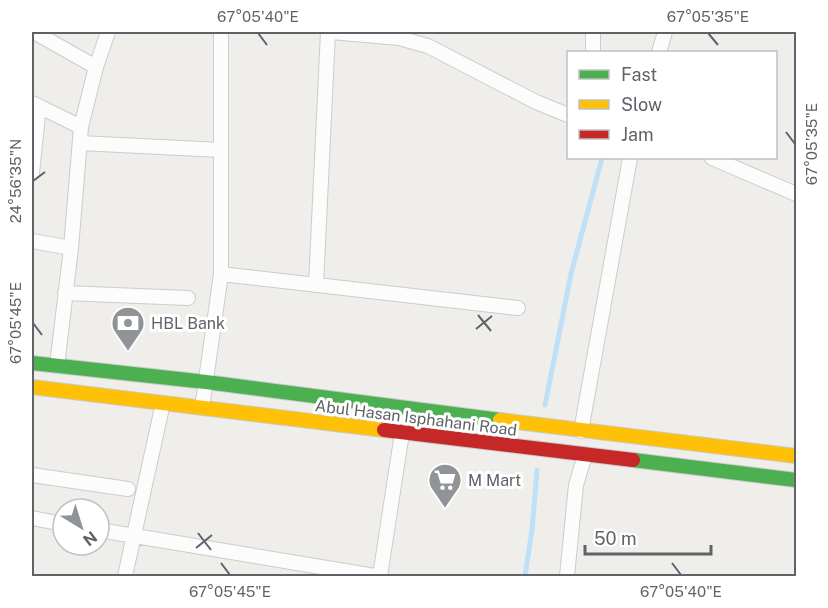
<svg xmlns="http://www.w3.org/2000/svg" width="828" height="608" viewBox="0 0 828 608" font-family="'Public Sans',sans-serif">
	<style>
		.lines { fill: none; stroke-linecap: round; stroke-linejoin: round }
		.stream { stroke: #bfe0f9; stroke-width: 5 }
		.street-casing { stroke: #cbcccc; stroke-width: 16 }
		.fast-casing { stroke: #cacacb; stroke-width: 16 }
		.slow-casing { stroke: #cacacb; stroke-width: 16 }
		.jam-casing { stroke: #cacacb; stroke-width: 16 }
		.street { stroke: #fdfcfc; stroke-width: 14 }
		.fast { stroke: #4caf50; stroke-width: 14 }
		.slow { stroke: #ffc107; stroke-width: 14 }
		.jam { stroke: #c62828; stroke-width: 14 }
		.ticks { fill: none; stroke: #5f6368; stroke-width: 2 }
		.labels { text-anchor: middle; dominant-baseline: central; stroke-width: 6; stroke-linejoin: round; paint-order: stroke }
		.poi-label { font-size: 16px; fill: #5f6368; stroke: #fff; text-anchor: start }
		.street-label { font-size: 16px; fill: #5f6368; stroke: #fff }
		.neatline { fill: none; stroke: #5f6368; stroke-width: 2 }
		.ticks-label { font-size: 15px; text-anchor: middle; fill: #5f6368 }
	</style>
	<rect width="100%" height="100%" fill="#efeeea"/>
	<g class="lines">
		<path class="stream" d="M545 405 571 274 602 158
			M525 576 532 530 537 470"/>
		<g class="street-casing">
			<path id="street" d="M34 32 96 67 81 127
				M331 32 399 38 428 46 536 102 568 115
				M593 52V32
				M659 52 665 32
				M96 67 108 32
				M32 103 81 127 71 248 57 366
				M80 143 221 150
				M712 158 796 194
				M32 173 39 106
				M32 241 71 248
				M221 274 518 308
				M316 285 328 32
				M65 293 188 298
				M202 408 221 274V32
				M581 431 630 158
				M32 475 128 489
				M32 518 63 524
				M99 530 375 576
				M125 576 163 403
				M380 576 402 433
				M567 576 576 485 585 455"/>
		</g>
		<g class="fast-casing">
			<path id="fast" d="M32 363 206 382 500 420
				M633 460 796 480"/>
		</g>
		<g class="slow-casing">
			<path id="slow" d="M32 387 384 430
				M500 420 796 456"/>
		</g>
		<g class="jam-casing">
			<path id="jam" d="M384 430 633 460"/>
		</g>
		<use href="#street" class="street"/>
		<use href="#fast" class="fast"/>
		<use href="#slow" class="slow"/>
		<use href="#jam" class="jam"/>
	</g>
	<path class="ticks" d="M258 33 267 45M708 33 718 45M786 132 795 144M33 181 45 172M478 315 491 331M33 323 42 335M476 329 492 316M198 533 211 550M196 548 212 535M221 563 230 575M672 563 681 575"/>
	<defs>
		<g id="bank-pin" transform="scale(1.725)"><path d="M0 17L-7.5 6A9.5 9.5 0 1 1 7.5 6Z" fill="#919496" stroke="#fff"/><path d="M-6-4H6V4H-6ZM0-2.3a2.3 2.3 0 1 0 0 4.6a2.3 2.3 0 1 0 0-4.6Z" fill="#fff"/></g>
		<g id="supermarket-pin" transform="scale(1.725)"><path d="M0 17L-7.5 6A9.5 9.5 0 1 1 7.5 6Z" fill="#919496" stroke="#fff"/><path d="M-6-5.5h2.5l.6 2H6L4.5 2H-2.5L-4.4-4H-6ZM-1.5 3.2a1.3 1.3 0 1 0 .1 0ZM3 3.2a1.3 1.3 0 1 0 .1 0Z" fill="#fff"/></g>
	</defs>
	<g fill-rule="evenodd">
		<use href="#bank-pin" x="128" y="323"/>
		<use href="#supermarket-pin" x="445" y="480"/>
	</g>
	<g class="labels">
		<g class="poi-label">
			<text x="151" y="323">HBL Bank</text>
			<text x="468" y="480">M Mart</text>
		</g>
		<g class="street-label">
			<text transform="translate(416 418) rotate(7)">Abul Hasan Isphahani Road</text>
		</g>
	</g>
	<rect width="828" height="608" fill="none" stroke="#ffffff" stroke-width="66"/>
	<rect x="567" y="51" width="210" height="108" fill="#ffffff" stroke="#bfc1c3" stroke-width="1.5"/>
	<rect x="579" y="70" width="30" height="9" fill="#4caf50" stroke="#bfc1c3" stroke-width="1.5"/>
	<text x="621" y="81" font-size="18" fill="#5f6368">Fast</text>
	<rect x="579" y="100" width="30" height="9" fill="#ffc107" stroke="#bfc1c3" stroke-width="1.5"/>
	<text x="621" y="111" font-size="18" fill="#5f6368">Slow</text>
	<rect x="579" y="130" width="30" height="9" fill="#c62828" stroke="#bfc1c3" stroke-width="1.5"/>
	<text x="621" y="141" font-size="18" fill="#5f6368">Jam</text>
	<g transform="translate(81 527) rotate(142)"><circle r="28" fill="#ffffff" stroke="#bfc1c3" stroke-width="1.5"/>
	<path d="M0-4.5L10 22L0 15L-10 22Z" fill="#919496"/>
	<text y="-9" font-size="16" font-weight="bold" text-anchor="middle" fill="#5f6368">N</text>
	</g>
	<path d="M585 545v9h126v-9" fill="none" stroke="#5f6368" stroke-width="3"/>
	<text x="594" y="545" font-size="18" fill="#5f6368" stroke="#ffffff" stroke-width="4.5" paint-order="stroke">50 m</text>
	<rect x="33" y="33" width="762" height="542" class="neatline"/>
	<g class="ticks-label">
		<text x="258" y="22">67°05'40"E</text>
		<text x="708" y="22">67°05'35"E</text>
		<text transform="translate(812 144) rotate(-90)" y="5">67°05'35"E</text>
		<text transform="translate(16 181) rotate(-90)" y="5">24°56'35"N</text>
		<text transform="translate(16 323) rotate(-90)" y="5">67°05'45"E</text>
		<text x="230" y="597">67°05'45"E</text>
		<text x="681" y="597">67°05'40"E</text>
	</g>
</svg>
